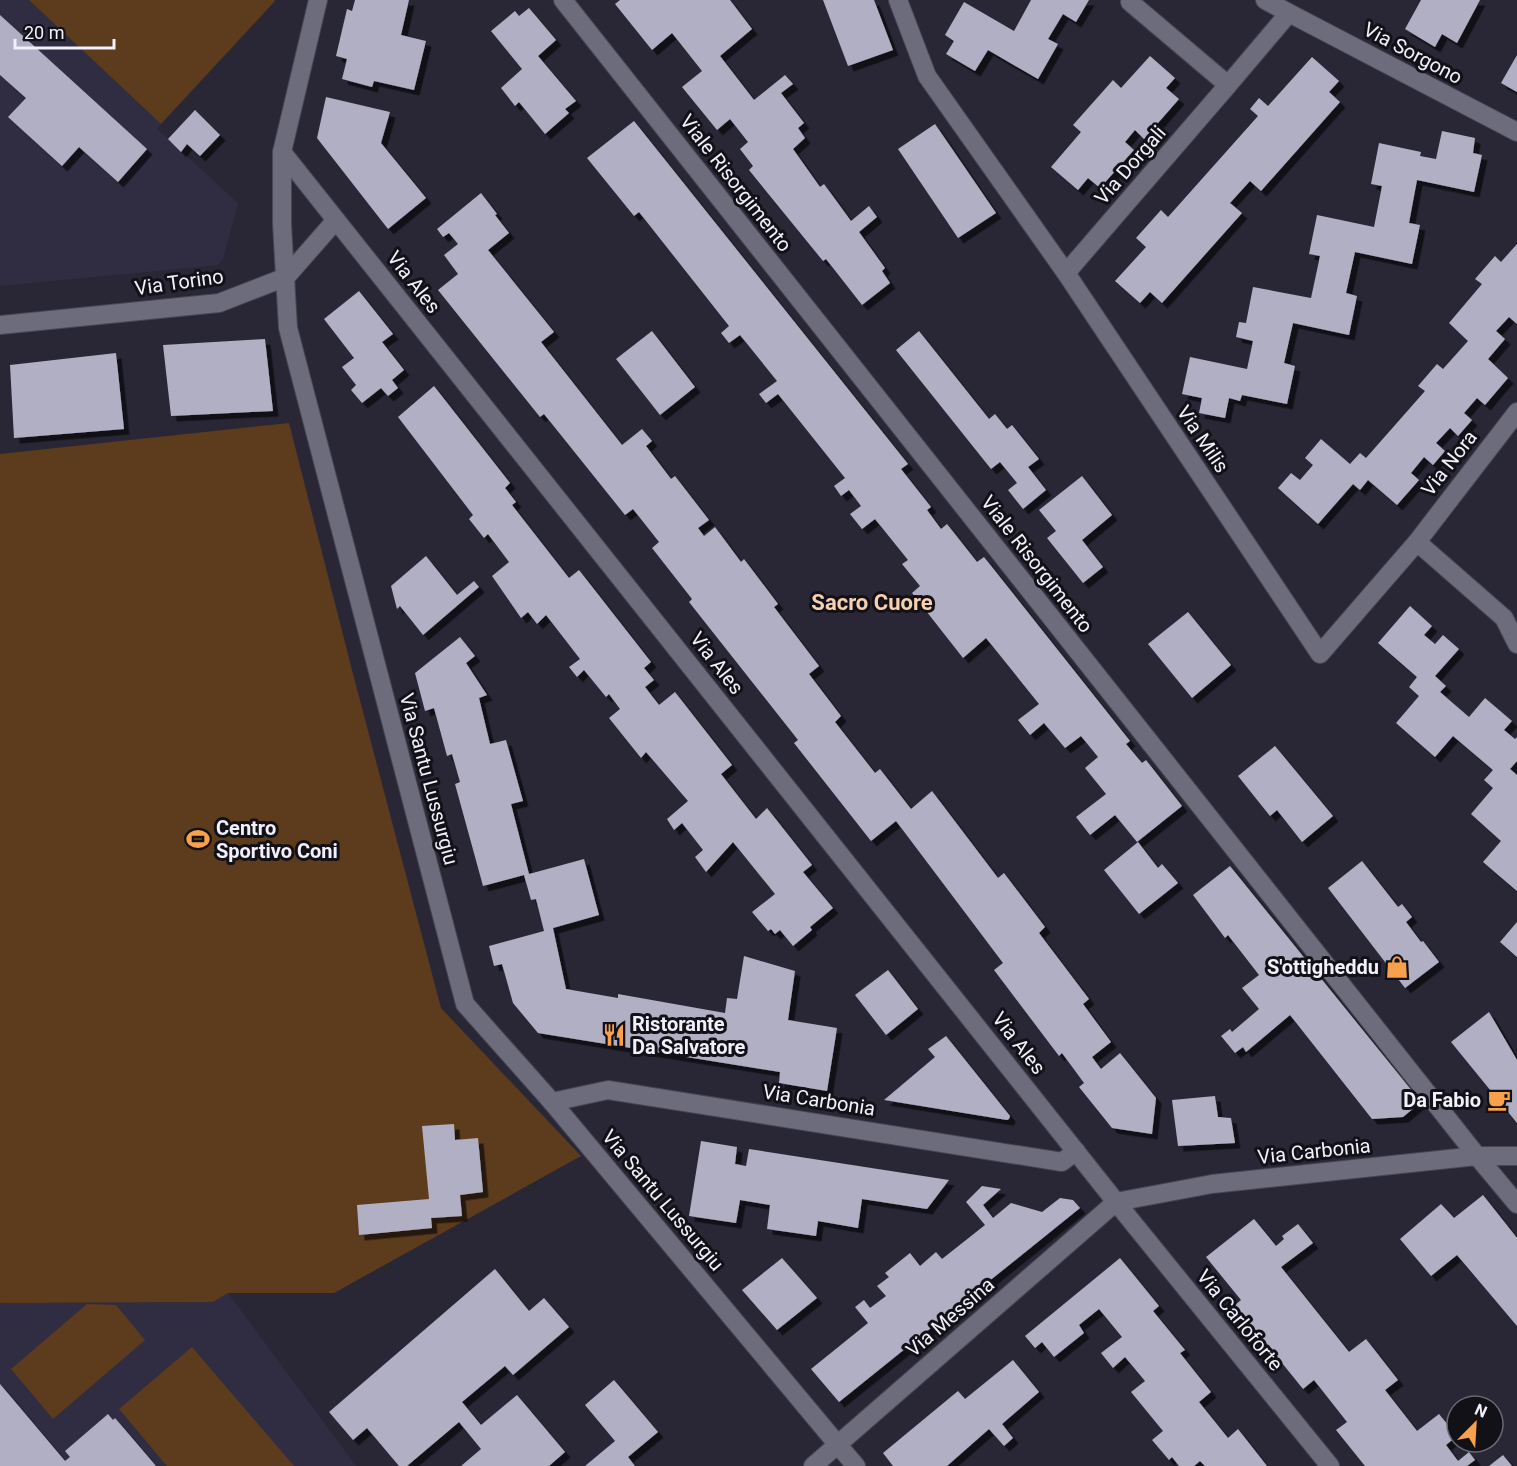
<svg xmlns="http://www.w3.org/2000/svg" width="1517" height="1466" viewBox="0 0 1517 1466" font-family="Roboto,sans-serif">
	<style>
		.built { fill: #302d42 }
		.green { fill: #5d3b1d }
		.building { fill: #b1afc3; filter: url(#shadow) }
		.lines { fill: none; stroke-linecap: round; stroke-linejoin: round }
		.street-casing { stroke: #484652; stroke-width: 20 }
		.secondary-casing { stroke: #484652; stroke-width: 20 }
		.street { stroke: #6d6c7d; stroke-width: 18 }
		.secondary { stroke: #6d6c7d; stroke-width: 18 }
		.labels { text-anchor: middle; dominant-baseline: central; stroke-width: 6; stroke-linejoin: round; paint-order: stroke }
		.street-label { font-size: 20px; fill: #f1f0fb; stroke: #121118 }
		.poi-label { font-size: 20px; font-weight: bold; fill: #f1f0fb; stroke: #121118; text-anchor: start }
		.quarter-label { font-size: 22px; font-weight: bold; fill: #f7d0b1; stroke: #121118 }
	</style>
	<defs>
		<filter id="shadow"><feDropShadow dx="5.5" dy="5.5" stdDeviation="0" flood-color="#0009"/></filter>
	</defs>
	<rect width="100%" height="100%" fill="#292736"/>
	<path class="built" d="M0 0H29L161 124 157 129 238 203 223 259 218 265 0 286Z
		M228 1293 356 1466H0V1303L213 1302Z"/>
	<path class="green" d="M29 0H274L275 1 161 124Z
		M289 423 352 670 441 1008 581 1156 334 1293H228L213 1302 0 1303V454Z
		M87 1304 116 1305 145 1340 53 1419 11 1369Z
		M192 1347 294 1466H167L119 1409Z"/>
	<path class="building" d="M355 0H409L401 35 426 41 414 90 374 81 372 87 342 79 347 59 336 56 347 9 352 11Z
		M620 0H730L752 29 720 56 754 100 785 75 793 84 781 93 804 123 798 128 805 138 793 149 820 187 824 184 851 221 869 206 877 217 859 232 885 268 882 271 890 283 862 305 826 259 823 261 749 170 753 166 740 149 748 142 730 119 717 130 682 87 702 71 672 33 652 50 615 4Z
		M823 0H874L893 50 848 66Z
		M1031 0H1089L1076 22 1063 14 1048 39 1058 44 1038 79 988 50 975 71 946 54 954 41 945 35 964 2 1014 31Z
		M1421 0H1480L1457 43 1442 34 1435 47 1405 29Z
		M529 8 556 40 538 56 576 101 565 109 569 113 545 134 519 102 515 106 501 88 522 69 491 31 515 11 519 16Z
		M0 15 147 149 118 182 79 147 62 166 8 117 26 98 0 75Z
		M1517 55V92L1501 83Z
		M1150 56 1175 78 1166 88 1179 99 1144 139 1135 130 1125 142 1134 150 1100 188 1088 178 1078 190 1051 167 1081 132 1073 125 1113 80 1121 88Z
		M1312 57 1339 81 1329 92 1340 102 1261 191 1250 181 1230 203 1242 213 1162 303 1150 292 1140 303 1115 281 1146 247 1136 238 1161 210 1168 217 1258 116 1250 109 1259 98 1268 106Z
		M326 97 390 112 381 143 426 198 388 229 317 138Z
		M195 110 220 135 200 156 187 144 181 152 168 139Z
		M634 121 908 464 901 469 931 507 927 510 941 529 947 524 977 562 984 557 1130 741 1126 744 1142 763 1146 760 1182 806 1137 842 1115 815 1090 835 1076 817 1106 794 1085 768 1098 757 1081 736 1065 748 1044 723 1030 735 1018 720 1039 704 986 638 963 658 912 593 920 586 902 564 908 560 875 519 862 529 850 514 861 506 849 490 841 496 834 486 845 478 778 394 766 403 759 394 777 381 740 335 729 343 721 333 729 326 639 212 634 216 587 158Z
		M935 124 996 213 958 238 898 149Z
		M1442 131 1475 138 1473 153 1482 155 1474 192 1417 180 1409 223 1420 225 1412 264 1355 252 1346 293 1357 296 1349 335 1293 323 1284 363 1295 366 1287 404 1242 395 1240 401 1229 398 1225 418 1199 413 1202 398 1182 394 1190 357 1247 369 1253 341 1236 337 1239 322 1246 323 1253 287 1311 298 1320 256 1309 254 1317 215 1374 227 1382 186 1371 184 1379 143 1421 152 1420 156 1436 159Z
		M481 193 497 214 495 215 509 233 488 250 554 332 541 342 622 445 642 429 652 441 646 446 671 479 675 476 709 520 698 528 704 536 715 527 741 562 744 559 778 604 774 607 819 666 809 674 841 716 835 722 875 773 880 769 911 809 932 791 998 878 1004 873 1045 927 1039 933 1089 999 1083 1004 1111 1042 1092 1057 1101 1069 1120 1053 1156 1098 1152 1134 1112 1128 1079 1087 1084 1083 1062 1053 1059 1056 994 970 1003 963 896 821 871 841 794 743 798 740 689 602 692 599 652 548 659 542 633 509 625 515 544 414 540 417 438 290 458 274 444 255 458 244 449 233 443 237 437 229Z
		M1517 244V324L1509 317 1496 331 1505 339 1488 359 1508 378 1485 405 1477 398 1464 413 1472 420 1458 436 1450 428 1436 443 1445 451 1433 465 1424 457 1411 473 1419 480 1397 505 1368 480 1360 490 1353 484 1318 524 1278 488 1291 473 1300 480 1313 465 1305 458 1321 439 1350 464 1360 453 1366 458 1425 391 1418 386 1437 364 1443 369 1468 341 1449 323 1482 284 1475 279 1495 256 1501 262Z
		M359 291 393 334 382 342 404 370 392 380 398 388 388 396 381 388 362 403 351 390 356 385 342 367 354 358 324 319Z
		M652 331 695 387 660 415 616 359Z
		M919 331 989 419 995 414 1007 429 1012 425 1039 459 1028 467 1046 490 1023 509 1008 490 1017 483 1000 462 991 469 896 350Z
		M265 339 273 411 171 416 163 345Z
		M116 353 124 429 14 438 10 365Z
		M434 386 510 483 505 488 516 502 512 505 569 578 579 570 651 662 644 668 654 680 645 687 659 705 675 692 732 765 721 774 756 819 767 808 812 865 803 872 833 908 810 927 812 930 793 946 780 930 775 934 771 929 768 931 752 912 775 894 733 842 706 872 695 857 703 850 682 823 674 830 667 819 688 801 646 752 641 758 609 718 620 709 609 694 606 697 584 670 577 677 569 667 580 659 546 615 537 624 528 612 521 618 492 576 509 562 488 534 484 538 469 519 473 515 398 417Z
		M1082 476 1112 515 1082 540 1103 567 1083 583 1047 538 1056 531 1039 510Z
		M426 556 457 595 474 581 479 587 423 635 400 606 397 609 391 586Z
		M1410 606 1432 626 1424 635 1435 644 1443 635 1459 649 1435 676 1446 686 1440 692 1469 717 1485 698 1512 721 1504 730 1515 739 1517 737V761L1510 769 1517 775V891L1483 862 1501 841 1471 814 1493 788 1484 780 1493 770 1453 736 1435 757 1396 723 1419 696 1409 687 1417 677 1378 643Z
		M1188 612 1231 665 1192 698 1148 644Z
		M460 637 475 656 466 663 487 695 479 698 490 744 506 740 523 801 511 804 529 874 584 859 599 915 553 928 566 989 618 998V994L725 1013 727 998 737 999 744 956 795 971 788 1020 837 1028 827 1091 779 1083 780 1072 538 1033 513 1003 502 964 494 966 489 946 544 931 536 899 531 900 524 875 483 886 455 784 460 782 452 754 447 756 434 708 425 711 415 673Z
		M1275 746 1333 816 1302 842 1277 810 1270 816 1238 776Z
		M1138 842 1158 868 1162 864 1178 883 1139 914 1104 870Z
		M1362 861 1398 907 1402 904 1412 917 1406 922 1421 942 1423 941 1439 962 1405 988 1328 888Z
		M1230 866 1421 1102 1403 1117 1372 1119 1290 1015 1246 1052 1243 1047 1235 1053 1221 1036 1230 1029 1232 1032 1259 1009 1242 988 1259 975 1228 935 1225 938 1193 895Z
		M1517 922V957L1500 942Z
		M888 970 918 1009 886 1035 855 995Z
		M1489 1012 1517 1060V1123L1451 1042Z
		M946 1036 1010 1116 1009 1119 1007 1120 884 1100 935 1057 928 1049Z
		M1215 1096 1218 1117 1231 1118 1235 1143 1178 1146 1172 1100Z
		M454 1124 455 1140 478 1138 483 1192 460 1195 462 1216 431 1218 432 1228 359 1235 357 1205 429 1199 422 1126Z
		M701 1141 737 1147 735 1164 746 1166 749 1149 949 1180 927 1209 862 1199 858 1228 818 1221 816 1236 767 1229 770 1205 740 1200 736 1223 689 1216Z
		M982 1186 1001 1189 983 1205 993 1218 1011 1203 1042 1212 1060 1198 1073 1200 1080 1208 839 1402 811 1369 868 1323 855 1307 864 1300 870 1308 886 1296 877 1286 889 1277 885 1273 910 1253 920 1266 936 1252 942 1259 985 1225 966 1202Z
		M1483 1195 1517 1238V1326L1457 1255 1431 1276 1400 1239 1441 1204 1454 1218Z
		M1254 1219 1276 1246 1284 1239 1282 1236 1298 1224 1313 1243 1281 1267 1349 1352 1366 1339 1398 1380 1385 1390 1417 1431 1439 1414 1457 1436 1446 1445 1458 1461 1469 1452 1475 1460 1467 1466H1365L1336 1430 1347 1422 1314 1380 1303 1389 1235 1305 1241 1300 1206 1257Z
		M782 1258 817 1298 777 1330 742 1290Z
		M1120 1258 1159 1306 1153 1311 1185 1350 1180 1353 1211 1392 1199 1402 1228 1438 1238 1429 1267 1466H1205L1200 1461 1194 1466H1179L1172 1457 1169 1460 1152 1440 1163 1431 1131 1392 1145 1381 1125 1357 1113 1368 1101 1353 1122 1337 1099 1309 1079 1325 1084 1333 1054 1357 1042 1342 1035 1348 1025 1336Z
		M495 1269 529 1311 544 1298 569 1327 513 1375 505 1366 462 1402 481 1425 517 1395 565 1452 549 1466H461L481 1449 459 1422 407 1466H399L367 1428 353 1440 329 1412Z
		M1013 1360 1039 1392 1002 1424 1013 1438 1004 1446 989 1429 947 1466H893L883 1453 958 1391 965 1399Z
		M614 1380 658 1432 628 1457 635 1466H585L615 1441 585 1405Z
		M0 1384 65 1461 70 1457 65 1451 108 1414 113 1420 115 1418 156 1466H0Z
		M1503 1455 1512 1466H1489Z"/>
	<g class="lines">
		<g class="street-casing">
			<path id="street" d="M563 0 1477 1156 1517 1204
				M898 0 927 76 1066 273 1320 654 1417 542 1517 412
				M1131 0 1130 2 1228 85 1289 13 1265 0
				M1289 13 1517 132
				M282 152 1116 1202 1330 1466
				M1066 273 1228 85
				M0 325 219 303 286 277 336 220
				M1417 542 1504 618 1517 644
				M552 1102 608 1090 1062 1162 1076 1151
				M838 1445 856 1466"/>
		</g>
		<g class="secondary-casing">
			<path id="secondary" d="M318 0 282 152V224L288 328 465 1004 552 1102 838 1445
				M813 1466 1116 1202 1212 1184 1477 1156H1517"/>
		</g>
		<use href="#street" class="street"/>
		<use href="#secondary" class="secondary"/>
	</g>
	<defs>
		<g id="stadium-bare" transform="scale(1.8)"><path d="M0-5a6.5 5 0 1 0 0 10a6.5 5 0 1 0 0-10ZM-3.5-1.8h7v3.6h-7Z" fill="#f9a04d" stroke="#121118" stroke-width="2.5" paint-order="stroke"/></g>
		<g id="shop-bare" transform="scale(1.8)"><path d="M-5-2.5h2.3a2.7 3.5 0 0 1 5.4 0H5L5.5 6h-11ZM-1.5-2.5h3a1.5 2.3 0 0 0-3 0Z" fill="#f9a04d" stroke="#121118" stroke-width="2.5" paint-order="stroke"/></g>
		<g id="restaurant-bare" transform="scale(1.8)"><path d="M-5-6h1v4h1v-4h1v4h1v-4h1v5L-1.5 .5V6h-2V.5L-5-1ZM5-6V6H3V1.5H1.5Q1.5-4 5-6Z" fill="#f9a04d" stroke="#121118" stroke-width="2.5" paint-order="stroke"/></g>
		<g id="cafe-bare" transform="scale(1.8)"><path d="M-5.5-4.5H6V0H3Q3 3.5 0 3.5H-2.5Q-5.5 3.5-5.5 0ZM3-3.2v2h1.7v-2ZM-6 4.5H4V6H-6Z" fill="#f9a04d" stroke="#121118" stroke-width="2.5" paint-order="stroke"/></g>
	</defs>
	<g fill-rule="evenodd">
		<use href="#stadium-bare" x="198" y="839"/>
		<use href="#shop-bare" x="1397" y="967"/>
		<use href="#restaurant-bare" x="614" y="1035"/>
		<use href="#cafe-bare" x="1499" y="1100"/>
	</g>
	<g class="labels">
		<g class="street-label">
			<text transform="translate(1413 53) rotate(28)">Via Sorgono</text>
			<text transform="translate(1130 165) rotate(-49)">Via Dorgali</text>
			<text transform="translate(736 183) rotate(52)">Viale Risorgimento</text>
			<text transform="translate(179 282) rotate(-8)">Via Torino</text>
			<text transform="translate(414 282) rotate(52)">Via Ales</text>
			<text transform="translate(1203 439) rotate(56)">Via Milis</text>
			<text transform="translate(1449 463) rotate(-52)">Via Nora</text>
			<text transform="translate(1037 564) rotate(52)">Viale Risorgimento</text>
			<text transform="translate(717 663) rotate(52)">Via Ales</text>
			<text transform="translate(429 779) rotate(75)">Via Santu Lussurgiu</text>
			<text transform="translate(1019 1043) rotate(52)">Via Ales</text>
			<text transform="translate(819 1100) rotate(9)">Via Carbonia</text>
			<text transform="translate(1314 1151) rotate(-6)">Via Carbonia</text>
			<text transform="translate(663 1200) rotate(50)">Via Santu Lussurgiu</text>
			<text transform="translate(950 1317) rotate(-41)">Via Messina</text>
			<text transform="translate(1240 1320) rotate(51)">Via Carloforte</text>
		</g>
		<g class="poi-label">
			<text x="216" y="828">Centro<tspan x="216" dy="23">Sportivo Coni</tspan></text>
			<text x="1379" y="967" text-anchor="end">S'ottigheddu</text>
			<text x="632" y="1024">Ristorante<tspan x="632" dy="23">Da Salvatore</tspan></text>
			<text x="1481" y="1100" text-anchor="end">Da Fabio</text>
		</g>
		<g class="quarter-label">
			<text x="872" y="602">Sacro Cuore</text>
		</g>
	</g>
	<g transform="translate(1475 1424) rotate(24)"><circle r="28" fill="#121118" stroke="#6b6a73" stroke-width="1.5"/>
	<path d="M0-4.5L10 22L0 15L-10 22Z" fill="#f9a04d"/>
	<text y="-9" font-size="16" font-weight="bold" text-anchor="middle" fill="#f1f0fb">N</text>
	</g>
	<path d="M15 39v9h99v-9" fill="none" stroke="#f1f0fb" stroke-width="3"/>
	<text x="24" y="39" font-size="18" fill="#f1f0fb" stroke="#121118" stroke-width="4.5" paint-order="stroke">20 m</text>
</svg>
